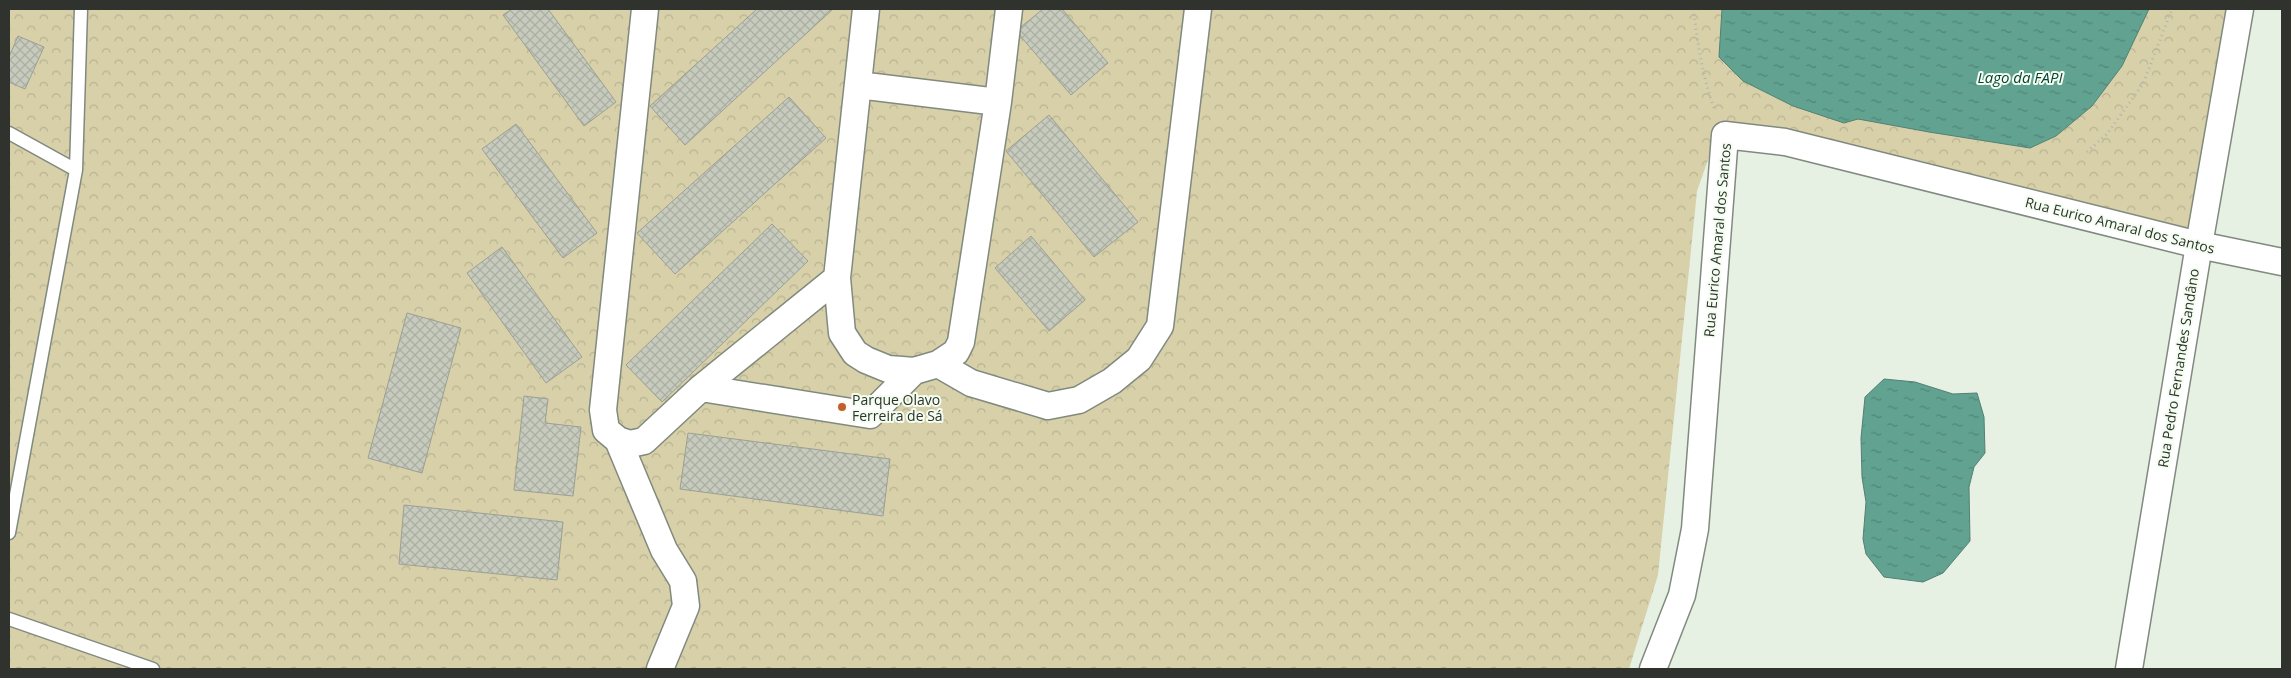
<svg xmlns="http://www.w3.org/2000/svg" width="2291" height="678" viewBox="0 0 2291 678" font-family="'Open Sans',sans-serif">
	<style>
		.park { fill: url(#park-crowns) }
		.water { fill: url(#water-ripples); stroke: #538073 }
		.building { fill: url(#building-cross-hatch); stroke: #9c9f92 }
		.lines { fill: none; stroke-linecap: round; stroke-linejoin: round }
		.service-casing { stroke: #818a7e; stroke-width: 15 }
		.minor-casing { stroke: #818a7e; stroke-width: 29 }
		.path { stroke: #afb7ac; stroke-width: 3; stroke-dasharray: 1 4; stroke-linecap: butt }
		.service { stroke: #fff; stroke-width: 12 }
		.minor { stroke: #fff; stroke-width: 26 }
		.poi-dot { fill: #c45d30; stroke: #f3fdf0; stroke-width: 2 }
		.labels { text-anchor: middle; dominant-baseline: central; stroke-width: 4; stroke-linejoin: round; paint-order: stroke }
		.street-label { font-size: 14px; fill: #2f322d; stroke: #f3fdf0 }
		.poi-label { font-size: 14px; fill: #2f322d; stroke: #f3fdf0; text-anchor: start }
		.water-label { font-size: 15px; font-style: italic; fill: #074237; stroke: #f3fdf0 }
	</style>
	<defs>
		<pattern id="park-crowns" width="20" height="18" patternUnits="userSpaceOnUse" patternTransform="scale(1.25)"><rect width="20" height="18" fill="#d7d0a9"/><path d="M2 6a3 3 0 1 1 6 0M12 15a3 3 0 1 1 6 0" fill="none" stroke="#b9b392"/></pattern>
		<pattern id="water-ripples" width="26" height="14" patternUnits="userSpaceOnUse" patternTransform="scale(1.25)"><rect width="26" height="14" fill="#62a291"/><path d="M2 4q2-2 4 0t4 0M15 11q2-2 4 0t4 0" fill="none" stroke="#518577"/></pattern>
		<pattern id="building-cross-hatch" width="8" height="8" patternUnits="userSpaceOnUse" patternTransform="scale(1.25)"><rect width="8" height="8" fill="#c7cbbd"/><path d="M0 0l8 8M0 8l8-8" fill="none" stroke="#abafa3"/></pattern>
	</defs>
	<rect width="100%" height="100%" fill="#e6f0e3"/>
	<path class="park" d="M9 9H2231L2197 239 1720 126 1697 191 1658 575 1629 669H9Z"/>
	<path class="water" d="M1722 9H2149L2122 66 2092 106 2056 136 2030 148 1929 132 1858 119 1844 123 1793 106 1743 81 1719 57Z
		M1884 379 1915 382 1953 394 1977 393 1984 417 1985 453 1974 467 1969 487 1970 541 1943 573 1923 582 1884 577 1866 554 1863 539 1866 502 1862 477 1861 438 1865 397Z"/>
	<path class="building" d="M512 9H548L616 102 584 126 503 15Z
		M757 9H833L685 145 650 106Z
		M1043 9H1062L1108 63 1071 95 1016 31Z
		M18 36 44 47 25 89 9 82V57Z
		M789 97 826 138 675 274 637 233Z
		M1049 115 1138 222 1094 257 1006 151Z
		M516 124 597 233 563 258 482 149Z
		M772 224 808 261 662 402 626 365Z
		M1031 236 1085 300 1049 331 995 268Z
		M502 247 582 357 546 383 467 273Z
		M407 313 461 328 422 473 368 458Z
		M524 396 548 399 545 423 581 427 573 496 514 490Z
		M688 433 890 459 883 516 680 489Z
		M404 505 563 522 557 580 399 564Z"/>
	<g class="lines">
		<g class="service-casing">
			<path id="service" d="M9 133 76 170 81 9
				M9 533 76 170
				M9 619 153 669"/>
		</g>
		<g class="minor-casing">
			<path id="minor" d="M645 9 603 410 606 430 618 440 630 444 644 441 701 388 837 278
				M866 9 837 278 842 333 855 353 866 360 888 369 902 370 914 371 938 364 956 352 961 342 998 102 1009 9
				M858 85 998 102
				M938 364 971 383 1048 406 1079 400 1112 381 1139 359 1160 326 1198 9
				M701 388 870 415 914 371
				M618 440 664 550 683 581 686 606 660 669
				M1653 669 1682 595 1695 529 1725 135 1785 142 2199 245 2282 262
				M2129 669 2199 245 2240 9"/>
		</g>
		<path class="path" d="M1693 9C1698 42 1702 76 1714 108
			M2087 152 2107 134 2143 84 2172 9"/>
		<use href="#service" class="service"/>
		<use href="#minor" class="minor"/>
	</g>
	<circle class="poi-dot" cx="842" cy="407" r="5"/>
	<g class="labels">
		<g class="street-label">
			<text transform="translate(2120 225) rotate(14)">Rua Eurico Amaral dos Santos</text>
			<text transform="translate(1717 240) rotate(-85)">Rua Eurico Amaral dos Santos</text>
			<text transform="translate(2178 368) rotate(-81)">Rua Pedro Fernandes Sandâno</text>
		</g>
		<g class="poi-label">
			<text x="852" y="399">Parque Olavo<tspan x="852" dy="16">Ferreira de Sá</tspan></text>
		</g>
		<g class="water-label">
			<text x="2020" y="77">Lago da FAPI</text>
		</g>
	</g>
	<rect width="2291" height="678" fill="none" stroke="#2f322d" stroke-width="20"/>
</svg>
